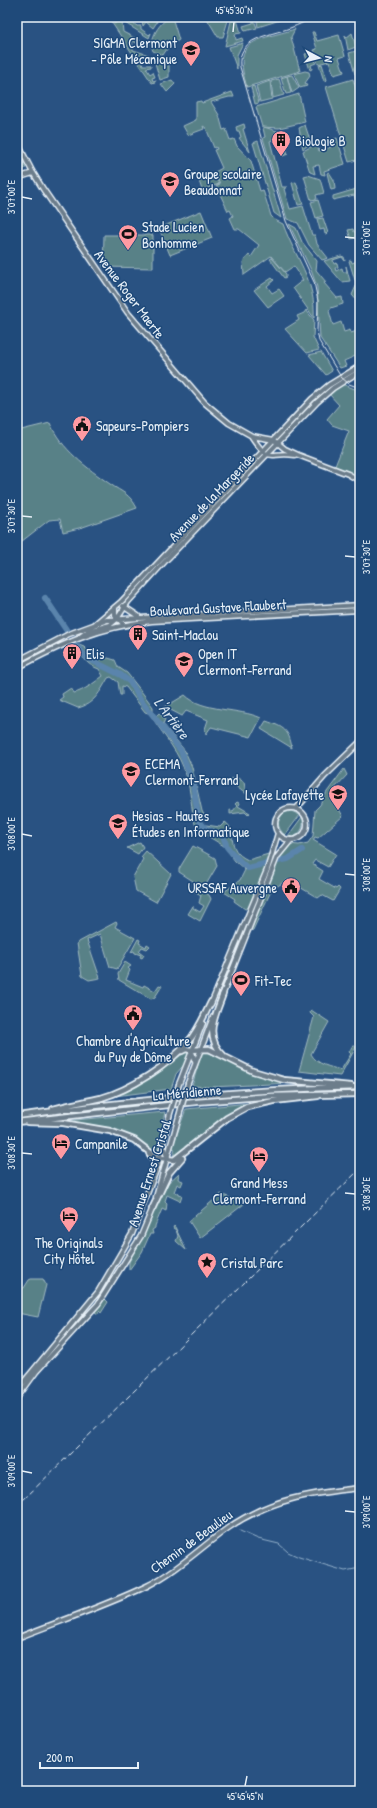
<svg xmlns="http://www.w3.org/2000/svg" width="377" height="1808" viewBox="0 0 377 1808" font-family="'Patrick Hand',sans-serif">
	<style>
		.green { fill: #598187; stroke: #a0b9c0 }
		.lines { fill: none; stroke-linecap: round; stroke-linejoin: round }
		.stream { stroke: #93b0ca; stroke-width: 1 }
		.river { stroke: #5a84ac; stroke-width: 6 }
		.major-casing { stroke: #e8f1f8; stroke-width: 7 }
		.highway-casing { stroke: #e8f1f8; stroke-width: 8 }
		.major { stroke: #6c7d8b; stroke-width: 4 }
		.highway { stroke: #6c7d8b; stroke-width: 4.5 }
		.tram { stroke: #e8f1f8; stroke-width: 1 }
		.rail { stroke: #e8f1f8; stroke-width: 1; stroke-dasharray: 6 3; stroke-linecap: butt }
		.major-bridge-casing { stroke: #e8f1f8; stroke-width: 7; stroke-linecap: butt }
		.major-bridge { stroke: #6c7d8b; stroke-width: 4 }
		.ticks { fill: none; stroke: #e8f1f8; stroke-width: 1.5 }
		.labels { text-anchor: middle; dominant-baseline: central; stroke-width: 3; stroke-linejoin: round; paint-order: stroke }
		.poi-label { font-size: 14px; fill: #e8f1f8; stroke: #1f4a7a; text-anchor: start }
		.street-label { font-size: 14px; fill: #e8f1f8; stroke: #1f4a7a }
		.water-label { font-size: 15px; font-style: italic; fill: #d3e1ed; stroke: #1f4a7a }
		.neatline { fill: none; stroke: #e8f1f8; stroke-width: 1.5 }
		.ticks-label { font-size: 10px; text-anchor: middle; fill: #e8f1f8 }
	</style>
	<rect width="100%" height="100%" fill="#295282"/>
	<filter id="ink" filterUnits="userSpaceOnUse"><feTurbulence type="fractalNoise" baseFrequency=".025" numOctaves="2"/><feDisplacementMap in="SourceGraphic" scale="8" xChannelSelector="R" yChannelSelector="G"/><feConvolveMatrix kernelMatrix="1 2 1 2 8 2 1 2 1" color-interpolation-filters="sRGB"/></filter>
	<g filter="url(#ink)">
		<path class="green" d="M108 17 115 24 118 19 122 22 123 32 148 45V47L132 41 133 50 149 55V57L139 55 143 65H151V67L146 68 150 74 153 72 155 77 152 78 153 81 156 80 155 82 152 83Z
			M137 17H155L157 22 153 28 146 22 143 26 142 21Z
			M172 17 179 40 169 46 163 55 153 51C148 40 160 20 172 17Z
			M206 17H229L223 37H218Z
			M271 17H279L280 20 258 27 257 21Z
			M127 18 137 26H141V29L149 35 151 33 149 38 125 23Z
			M237 20 241 33 235 34 236 40 242 38 243 41 225 46 231 21Z
			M253 20H254L257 28 245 31 243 26 253 23Z
			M295 29 291 37 300 71 247 87C231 38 257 41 295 29Z
			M312 32H314L317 41 339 35 345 56 339 58 344 72 334 75 329 61 318 64 314 50 317 49Z
			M352 33 356 47 348 50 345 35 346 38Z
			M243 43 237 55V69L229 47Z
			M356 51 360 64V73L355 74 349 53Z
			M312 52 314 57 311 58H314L316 63 311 65 312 69 310 70 305 54Z
			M153 56 169 62V77L160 80Z
			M322 64 327 80 324 81 319 65Z
			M305 71 309 72 310 76 305 83 307 86 300 88 294 74Z
			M292 75 299 88 292 93 287 76Z
			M287 76 291 93 286 94 281 78Z
			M279 79 284 95 273 98 271 81Z
			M353 79 360 101V159L349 162 326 87Z
			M172 80 175 84 167 92 161 84Z
			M270 81 272 99 260 102 256 86Z
			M254 86 259 103 255 104 251 87Z
			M232 92 234 97H229L211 102 219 115 223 130 226 129 230 140 234 139 237 146 251 161 260 191 263 190 271 216 275 220 283 224C295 258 316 280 314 318L293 288 303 280 294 266 285 272 271 256 244 275 243 262 249 255 251 257 259 245 239 229H235L230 218 233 216 230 210 228 211 216 186 220 184 215 172 222 168 214 150 217 149 216 147 214 148 206 128 203 126 204 129 188 135 183 126 196 120V102L201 101 202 103Z
			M299 94 305 122 279 128 262 127 256 107Z
			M244 124 245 128 243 129 250 152 239 138 241 137 239 131H237L236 127Z
			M305 125 311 143 303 149 299 128Z
			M264 127 280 132 281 136 270 141 282 187H287L284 189 290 209 303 206 312 235H315L317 244 328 258 322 260 309 245 298 223 287 219 263 138 265 137 263 128Z
			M282 137 288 154 283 156 278 139Z
			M337 138 345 164 324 171 325 175 321 174 319 165 313 166 315 174 310 172 303 151 316 144 319 151 336 145 334 139Z
			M258 141 281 218 274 213 253 143Z
			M17 150 26 168 17 170Z
			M329 172 334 180 335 189 331 190 327 173Z
			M215 175 219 184 202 190 199 181Z
			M308 175 320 179 324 193 316 195 317 199 311 200 304 176Z
			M296 182 303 204 298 205 292 183Z
			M360 188V213L354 195 333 200V196Z
			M318 200 323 216 316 218 311 202Z
			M201 211 212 238 170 255 159 228Z
			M323 218 328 233 325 234 324 229 320 230 317 219Z
			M289 224 296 228 302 242 317 261 316 270 326 282 324 283 337 298 342 297 343 304 331 308 329 311 333 325 341 322 344 332 350 330 351 333 360 330V354L344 361 346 366 340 368 320 338 317 287 311 270Z
			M353 229 354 232 360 231V236L351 239 348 230Z
			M104 235H153V268L103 267Z
			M341 256 344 257 345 261 342 257 333 260 334 264 337 263 338 267 335 268 336 271 342 268 343 272H347L346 266 350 281 342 282 324 261Z
			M272 258 286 274V277L284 278 270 259Z
			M351 260 352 263 360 260V277L355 280 349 261Z
			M272 278 274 280 267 286 272 293 279 289 284 296 268 307 254 290Z
			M357 284 358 286 360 285V304L352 295Z
			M306 310 314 320 313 337 319 350 307 353 285 329 299 320 297 316 304 313Z
			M321 352 332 371 326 375 309 355Z
			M342 384 360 391V477L335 466 349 431 332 425 327 419 339 405 329 394Z
			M50 423C61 449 87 468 110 484 123 493 129 493 137 508L83 527 63 532 60 519 49 520 17 545V431Z
			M74 643 84 647 96 659 108 658 115 660 118 667 127 673 138 687 153 707V712L151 714 145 712 126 687 122 686V695H120L118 682 111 677 108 678C100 692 94 704 78 708L59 700 63 697 62 694 71 688 74 693C84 691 95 682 103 676L99 669C86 665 81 655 73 644Z
			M185 695C202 712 240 708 261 718L251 737 211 727 206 734 205 729 208 720 186 711 182 716 165 707Z
			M159 713 165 719 163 724 185 751 192 767 202 811 204 815 198 828 195 824C191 808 191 791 186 775 180 754 165 737 153 719Z
			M266 721C284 727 289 730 292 748L261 729Z
			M344 769 347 775 335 788 337 806 343 816 318 838 315 837 313 840 336 854 328 867 315 860 312 864 323 871 319 879 336 889 338 887 340 889 333 901 322 895 318 898 288 880 272 889 253 930 249 932 246 938 281 853 289 844 299 845 308 843 313 836 315 810 320 805 327 792Z
			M236 777 244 782 246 794 230 782 232 778 234 780Z
			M237 802 239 803 238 806 250 813 248 815 245 812 230 814V810L233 811 237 806 235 804Z
			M291 811 300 815 285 835C277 828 276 820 284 813Z
			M302 817C305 825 302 833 293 837L288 836Z
			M225 822C238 830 224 849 248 860L272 853 251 907 245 909 234 901 235 899 224 892 240 880 245 870 235 861 224 846 201 832 206 825 220 827Z
			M140 842 143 847 138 854 127 848Z
			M193 846 215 858 217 866 204 888 179 872V869Z
			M146 851 171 874 156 902 136 891 133 877 143 859 141 857Z
			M197 887 209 895 211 899 200 921 188 914 193 906V908L200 912 204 906 199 903 201 895 194 891Z
			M116 922 117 923 115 927 135 938 117 969 110 967 100 934 87 940 100 978 89 980 82 976 77 943Z
			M138 939 140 940 139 943 146 947 147 944 150 946 147 949 142 947 139 951 144 955 142 958 140 957 141 955 135 953 134 951 131 952Z
			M125 962 131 966 128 968 130 970 126 980 143 987 144 985 155 991 159 985 162 986 155 997 151 999 119 980 118 974Z
			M311 1010 329 1022 311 1054C317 1065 331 1067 341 1070L351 1054 349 1052 353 1045 356 1047 340 1076 299 1071 314 1017 310 1013Z
			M202 1051 216 1055 251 1072 291 1083 211 1087 192 1086Z
			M186 1052H190L188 1060 176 1074 171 1089 115 1096 148 1077Z
			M250 1103 176 1157H173L175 1149 172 1148 186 1109Z
			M165 1112C161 1126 164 1141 161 1155L133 1137 97 1126 64 1121Z
			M179 1173 178 1179 183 1181 181 1186 177 1184 174 1192 182 1195 180 1201 167 1195 165 1201 167 1203 166 1211 162 1209 155 1226V1228L152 1230 153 1234H150L142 1252 129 1270V1262L168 1183Z
			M221 1194 244 1204 200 1238 189 1221Z
			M174 1226 175 1227 186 1250 176 1241 178 1236 176 1230 173 1228Z
			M31 1279H43L46 1285 38 1317 17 1313V1289L24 1288 29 1280Z
			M105 1299 108 1302 101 1313 99 1311 98 1314 95 1312Z"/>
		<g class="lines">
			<path class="stream" d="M240 1531 258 1539 279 1544 288 1552 299 1557 345 1571 360 1568"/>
			<path class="river" d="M45 598 67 631
				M74 643 87 658 121 675 130 682 141 700 181 751 193 784 199 821 205 828 222 835C225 839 225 843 227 847 230 851 244 866 248 868L268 863
				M278 861 288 859 302 850"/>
			<g class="major-casing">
				<path id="major" d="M17 142 32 171 43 189 128 313 205 403 229 423 252 436 274 440 285 449 298 455 348 474 360 481
					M17 178 33 173
					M252 437C271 465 268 451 295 455
					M123 606 138 616
					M115 607V615L123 624
					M95 624 121 602 312 399 329 385 360 366
					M80 637 88 631 110 625 117 619 128 602 168 558 317 402 333 388 360 371
					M17 661 69 634 107 620 360 605
					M17 668C63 643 99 627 152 621L360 610
					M275 824a16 16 0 1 1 32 0a16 16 0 1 1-32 0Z
					M296 809 325 776 360 742
					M222 996 277 857 291 840
					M211 1004 267 870 278 833
					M188 1083 213 1017
					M179 1084 203 1023
					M156 1197 179 1116
					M17 1390 98 1292 132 1234 158 1165 169 1117
					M17 1398 36 1372 98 1304 141 1236 153 1207
					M17 1638C60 1621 105 1606 147 1586 177 1571 201 1547 228 1528 270 1499 311 1493 360 1488"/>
			</g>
			<g class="highway-casing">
				<path id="highway" d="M223 994C215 1017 203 1036 224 1056
					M191 1050 209 1049 253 1071 284 1080 351 1086
					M182 1051 186 1049 191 1050 195 1061
					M53 1109C68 1104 85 1102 101 1098 130 1090 169 1065 188 1042 198 1031 204 1016 211 1002
					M17 1116C131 1100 245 1089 360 1087
					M17 1122 196 1102 273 1096 360 1094
					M27 1122 63 1123 110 1131 134 1140 156 1157 174 1160 227 1118 247 1107 274 1101 318 1096
					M163 1146 168 1158
					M149 1153 158 1165
					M152 1209 169 1173 182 1158"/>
			</g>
			<use href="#major" class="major"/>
			<use href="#highway" class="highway"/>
			<path class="tram" d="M316 17C307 20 299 25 290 28 269 36 237 37 240 67L286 221 314 282 318 301 317 331 319 341 341 377 349 384 360 388"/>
			<path class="rail" d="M17 1506 360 1169"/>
			<g class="major-bridge-casing">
				<path id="major-bridge" d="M179 1116 188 1083
					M169 1117 179 1084"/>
			</g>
			<use href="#major-bridge" class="major-bridge"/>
		</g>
	</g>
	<path class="ticks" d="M233 32 234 22M22 197 32 199M345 237 355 238M22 516 32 517M345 556 355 557M22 834 32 836M345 874 355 875M22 1153 32 1154M345 1193 355 1194M22 1471 32 1473M345 1511 355 1512M245 1786 247 1776"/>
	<defs>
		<g id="university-pin" transform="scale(1)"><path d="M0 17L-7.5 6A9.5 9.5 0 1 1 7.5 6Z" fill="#ff9aa2" stroke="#1f4a7a"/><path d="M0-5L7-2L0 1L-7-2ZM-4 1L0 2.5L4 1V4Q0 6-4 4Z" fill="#111"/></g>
		<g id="building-pin" transform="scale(1)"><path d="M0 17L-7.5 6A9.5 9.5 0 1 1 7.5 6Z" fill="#ff9aa2" stroke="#1f4a7a"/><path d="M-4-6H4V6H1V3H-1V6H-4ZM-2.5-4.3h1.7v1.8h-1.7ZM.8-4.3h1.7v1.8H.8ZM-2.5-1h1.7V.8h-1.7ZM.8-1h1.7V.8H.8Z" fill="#111"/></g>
		<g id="school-pin" transform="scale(1)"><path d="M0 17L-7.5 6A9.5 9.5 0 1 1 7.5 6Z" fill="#ff9aa2" stroke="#1f4a7a"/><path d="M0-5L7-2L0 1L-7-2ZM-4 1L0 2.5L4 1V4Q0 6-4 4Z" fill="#111"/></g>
		<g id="stadium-pin" transform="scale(1)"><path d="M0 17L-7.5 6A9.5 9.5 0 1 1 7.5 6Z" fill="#ff9aa2" stroke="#1f4a7a"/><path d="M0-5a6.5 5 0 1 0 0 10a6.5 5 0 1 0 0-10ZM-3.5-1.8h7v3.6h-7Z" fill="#111"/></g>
		<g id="civic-pin" transform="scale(1)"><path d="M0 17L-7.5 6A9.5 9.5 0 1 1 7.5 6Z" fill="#ff9aa2" stroke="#1f4a7a"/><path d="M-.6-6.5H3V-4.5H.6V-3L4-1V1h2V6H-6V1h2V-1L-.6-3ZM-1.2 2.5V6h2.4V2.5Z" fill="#111"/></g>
		<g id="hotel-pin" transform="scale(1)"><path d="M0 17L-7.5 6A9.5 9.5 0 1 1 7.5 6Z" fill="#ff9aa2" stroke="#1f4a7a"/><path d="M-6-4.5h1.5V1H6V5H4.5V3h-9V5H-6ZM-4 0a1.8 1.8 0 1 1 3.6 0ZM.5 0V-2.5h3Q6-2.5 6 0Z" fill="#111"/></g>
		<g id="sight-pin" transform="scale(1)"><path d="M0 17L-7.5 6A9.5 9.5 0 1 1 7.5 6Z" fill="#ff9aa2" stroke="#1f4a7a"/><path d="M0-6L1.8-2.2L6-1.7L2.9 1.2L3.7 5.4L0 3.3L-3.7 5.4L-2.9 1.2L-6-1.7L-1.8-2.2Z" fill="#111"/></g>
	</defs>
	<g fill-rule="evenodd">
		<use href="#university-pin" x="191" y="50"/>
		<use href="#building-pin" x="281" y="140"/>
		<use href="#school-pin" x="170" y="181"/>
		<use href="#stadium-pin" x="128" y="234"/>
		<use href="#civic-pin" x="82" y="425"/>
		<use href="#building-pin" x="138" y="634"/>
		<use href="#building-pin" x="72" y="653"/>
		<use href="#university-pin" x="184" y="661"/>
		<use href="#university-pin" x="131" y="771"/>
		<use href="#school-pin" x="338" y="794"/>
		<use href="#university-pin" x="118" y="823"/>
		<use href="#civic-pin" x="291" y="887"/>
		<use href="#stadium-pin" x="241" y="980"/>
		<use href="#civic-pin" x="133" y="1014"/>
		<use href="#hotel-pin" x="61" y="1143"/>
		<use href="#hotel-pin" x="259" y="1156"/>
		<use href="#hotel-pin" x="69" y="1216"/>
		<use href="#sight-pin" x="207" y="1262"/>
	</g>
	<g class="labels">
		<g class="poi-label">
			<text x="177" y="42" text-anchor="end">SIGMA Clermont<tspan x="177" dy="16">- Pôle Mécanique</tspan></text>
			<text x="295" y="140">Biologie B</text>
			<text x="184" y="173">Groupe scolaire<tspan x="184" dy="16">Beaudonnat</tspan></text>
			<text x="142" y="226">Stade Lucien<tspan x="142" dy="16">Bonhomme</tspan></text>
			<text x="96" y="425">Sapeurs-Pompiers</text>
			<text x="152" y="634">Saint-Maclou</text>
			<text x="86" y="653">Elis</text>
			<text x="198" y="653">Open IT<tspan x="198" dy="16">Clermont-Ferrand</tspan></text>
			<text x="145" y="763">ECEMA<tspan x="145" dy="16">Clermont-Ferrand</tspan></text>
			<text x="324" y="794" text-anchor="end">Lycée Lafayette</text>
			<text x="132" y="815">Hesias - Hautes<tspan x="132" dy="16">Études en Informatique</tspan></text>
			<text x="277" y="887" text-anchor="end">URSSAF Auvergne</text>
			<text x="255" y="980">Fit-Tec</text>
			<text x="133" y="1040" text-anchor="middle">Chambre d'Agriculture<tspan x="133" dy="16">du Puy de Dôme</tspan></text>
			<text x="75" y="1143">Campanile</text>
			<text x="259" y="1182" text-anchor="middle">Grand Mess<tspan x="259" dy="16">Clermont-Ferrand</tspan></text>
			<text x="69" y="1242" text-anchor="middle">The Originals<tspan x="69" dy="16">City Hôtel</tspan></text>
			<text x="221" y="1262">Cristal Parc</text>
		</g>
		<g class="street-label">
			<text transform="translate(130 294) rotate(53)">Avenue Roger Maerte</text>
			<text transform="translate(211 497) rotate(-46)">Avenue de la Margeride</text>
			<text transform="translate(218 607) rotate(-3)">Boulevard Gustave Flaubert</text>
			<text transform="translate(187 1092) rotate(-5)">La Méridienne</text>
			<text transform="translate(149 1173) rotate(-72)">Avenue Ernest Cristal</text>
			<text transform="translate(191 1541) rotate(-36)">Chemin de Beaulieu</text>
		</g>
		<g class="water-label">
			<text transform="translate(172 718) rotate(53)">L'Artière</text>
		</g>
	</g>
	<rect width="377" height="1808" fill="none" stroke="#1f4a7a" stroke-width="44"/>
	<g transform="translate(319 58) rotate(97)" stroke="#1f4a7a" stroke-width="3" paint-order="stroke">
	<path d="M0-3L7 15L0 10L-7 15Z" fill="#e8f1f8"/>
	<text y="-6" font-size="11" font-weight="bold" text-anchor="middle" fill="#e8f1f8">N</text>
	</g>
	<path d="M40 1762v6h98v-6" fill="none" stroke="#e8f1f8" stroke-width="2"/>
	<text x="46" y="1762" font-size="12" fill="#e8f1f8" stroke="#1f4a7a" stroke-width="3" paint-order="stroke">200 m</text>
	<rect x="22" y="22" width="333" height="1764" class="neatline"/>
	<g class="ticks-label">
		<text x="234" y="14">45°45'30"N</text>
		<text transform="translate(11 197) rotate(-90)" y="4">3°07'00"E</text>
		<text transform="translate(366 238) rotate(-90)" y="4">3°07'00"E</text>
		<text transform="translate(11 516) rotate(-90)" y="4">3°07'30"E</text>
		<text transform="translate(366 557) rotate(-90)" y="4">3°07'30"E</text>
		<text transform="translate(11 834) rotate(-90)" y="4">3°08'00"E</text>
		<text transform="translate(366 875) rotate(-90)" y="4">3°08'00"E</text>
		<text transform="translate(11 1153) rotate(-90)" y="4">3°08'30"E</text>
		<text transform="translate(366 1194) rotate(-90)" y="4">3°08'30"E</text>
		<text transform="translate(11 1471) rotate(-90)" y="4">3°09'00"E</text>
		<text transform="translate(366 1512) rotate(-90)" y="4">3°09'00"E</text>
		<text x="245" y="1800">45°45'45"N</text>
	</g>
</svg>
